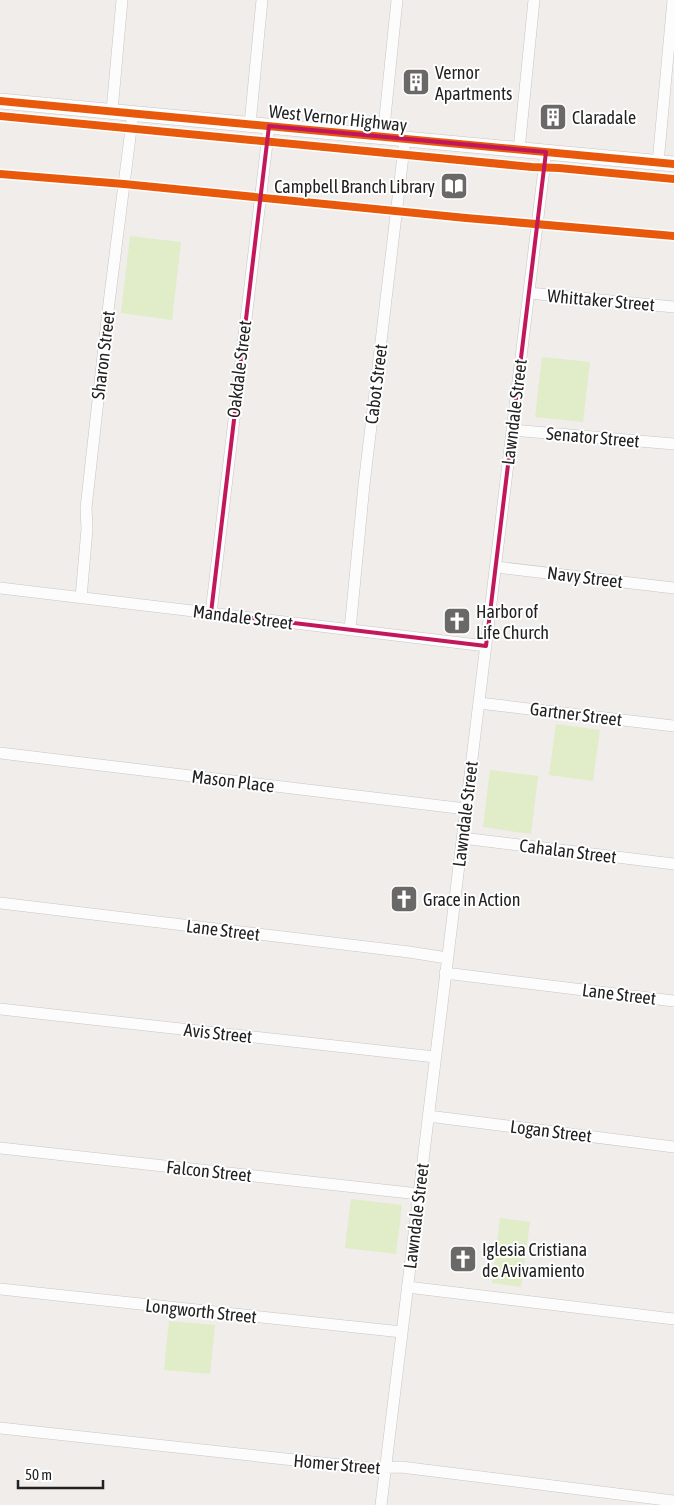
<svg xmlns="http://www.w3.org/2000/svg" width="674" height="1505" viewBox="0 0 674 1505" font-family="'Asap Condensed',sans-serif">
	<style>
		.grass { fill: #e0edc8 }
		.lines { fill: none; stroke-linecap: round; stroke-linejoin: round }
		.minor-casing { stroke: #c7c6c5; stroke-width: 12 }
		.tertiary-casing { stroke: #c7c6c5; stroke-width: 16 }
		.minor { stroke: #fdfcfc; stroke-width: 11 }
		.tertiary { stroke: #fdfcfc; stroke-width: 15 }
		.cycleway-casing { stroke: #fff; stroke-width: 11 }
		.cycleway { stroke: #e8590c; stroke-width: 8 }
		.marked { fill: none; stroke: #c2185b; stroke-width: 4; stroke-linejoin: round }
		.labels { text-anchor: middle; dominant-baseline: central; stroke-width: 4; stroke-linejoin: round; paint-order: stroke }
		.poi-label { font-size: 18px; fill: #222; stroke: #fff; text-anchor: start }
		.street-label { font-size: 18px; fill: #222; stroke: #fff }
	</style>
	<rect width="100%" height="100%" fill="#f0edea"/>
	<path class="grass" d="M130 236 181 242 172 320 121 313Z
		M542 357 590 362 583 422 535 417Z
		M556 724 600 730 593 781 549 775Z
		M490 770 538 776 531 834 483 827Z
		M351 1199 402 1205 396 1254 345 1248Z
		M500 1218 530 1222 521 1287 492 1283Z
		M169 1321 215 1325 210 1374 164 1370Z"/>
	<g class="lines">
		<g class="minor-casing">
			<path id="minor" d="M112 111 122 0
				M250 124 262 0
				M383 137 397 0
				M519 150 534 0
				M658 163 673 0
				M529 293 674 307
				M512 430 674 444
				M496 567 674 588
				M0 588 486 646
				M81 598 87 529 86 508 108 311 133 113
				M211 613 269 126
				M350 630 364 485 405 139
				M479 703 674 726
				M0 753 466 809
				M462 838 674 864
				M0 903 409 952 447 958
				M445 973 674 1001
				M0 1009 435 1057
				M428 1116 674 1147
				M0 1148 419 1194
				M407 1287 674 1319
				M0 1289 402 1332
				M0 1428 368 1468 401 1467 674 1501
				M381 1505 546 152"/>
		</g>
		<g class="tertiary-casing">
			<path id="tertiary" d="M0 101 674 164"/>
		</g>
		<use href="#minor" class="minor"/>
		<use href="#tertiary" class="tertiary"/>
		<g class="cycleway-casing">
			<path id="cycleway" d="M0 101 674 164
				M0 116 532 167 559 168 674 179
				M0 174 124 184 466 218 674 236"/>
		</g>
		<use href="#cycleway" class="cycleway"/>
	</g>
	<path class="marked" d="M269 126 546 152 486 646 211 613Z"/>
	<defs>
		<g id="building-square" transform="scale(1.4375)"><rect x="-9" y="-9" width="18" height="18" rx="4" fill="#6a6968" stroke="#fff"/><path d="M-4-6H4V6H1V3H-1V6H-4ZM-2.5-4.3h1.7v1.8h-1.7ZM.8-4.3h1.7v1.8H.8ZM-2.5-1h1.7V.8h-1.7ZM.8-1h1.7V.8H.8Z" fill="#fff"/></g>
		<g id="library-square" transform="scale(1.4375)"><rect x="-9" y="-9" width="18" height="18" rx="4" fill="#6a6968" stroke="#fff"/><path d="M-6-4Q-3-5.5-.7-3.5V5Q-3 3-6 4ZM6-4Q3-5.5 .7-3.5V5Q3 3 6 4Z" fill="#fff"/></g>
		<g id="church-square" transform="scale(1.4375)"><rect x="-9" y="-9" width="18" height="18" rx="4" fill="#6a6968" stroke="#fff"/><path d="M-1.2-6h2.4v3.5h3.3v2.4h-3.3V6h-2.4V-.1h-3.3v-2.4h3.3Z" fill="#fff"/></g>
	</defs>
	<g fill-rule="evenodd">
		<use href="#building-square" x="416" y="82"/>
		<use href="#building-square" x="553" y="117"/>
		<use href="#library-square" x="454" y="186"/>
		<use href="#church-square" x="457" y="621"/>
		<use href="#church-square" x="404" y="899"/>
		<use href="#church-square" x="463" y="1259"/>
	</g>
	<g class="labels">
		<g class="poi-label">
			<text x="435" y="72">Vernor<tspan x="435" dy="21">Apartments</tspan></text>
			<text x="572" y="117">Claradale</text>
			<text x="435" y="186" text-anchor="end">Campbell Branch Library</text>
			<text x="476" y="611">Harbor of<tspan x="476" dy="21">Life Church</tspan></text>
			<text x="423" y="899">Grace in Action</text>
			<text x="482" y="1249">Iglesia Cristiana<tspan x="482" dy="21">de Avivamiento</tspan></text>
		</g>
		<g class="street-label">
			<text transform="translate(338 118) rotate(6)">West Vernor Highway</text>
			<text transform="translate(601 300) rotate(5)">Whittaker Street</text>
			<text transform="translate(103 355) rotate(-83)">Sharon Street</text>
			<text transform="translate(239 369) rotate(-83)">Oakdale Street</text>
			<text transform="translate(376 384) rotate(-83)">Cabot Street</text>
			<text transform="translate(514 412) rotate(-83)">Lawndale Street</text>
			<text transform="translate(593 437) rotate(5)">Senator Street</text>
			<text transform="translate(585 577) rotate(7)">Navy Street</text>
			<text transform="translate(243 617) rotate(7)">Mandale Street</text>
			<text transform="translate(576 714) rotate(7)">Gartner Street</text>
			<text transform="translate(233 781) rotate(7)">Mason Place</text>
			<text transform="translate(465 814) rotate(-83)">Lawndale Street</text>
			<text transform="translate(568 851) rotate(7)">Cahalan Street</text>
			<text transform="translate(223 930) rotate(7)">Lane Street</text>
			<text transform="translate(619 994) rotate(7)">Lane Street</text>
			<text transform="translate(218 1033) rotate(6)">Avis Street</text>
			<text transform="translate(551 1131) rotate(7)">Logan Street</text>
			<text transform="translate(209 1171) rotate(6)">Falcon Street</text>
			<text transform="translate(416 1216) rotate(-83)">Lawndale Street</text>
			<text transform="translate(201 1311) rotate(6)">Longworth Street</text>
			<text transform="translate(337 1464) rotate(5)">Homer Street</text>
		</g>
	</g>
	<path d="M18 1480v8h85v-8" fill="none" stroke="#222222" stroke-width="2.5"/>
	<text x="25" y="1480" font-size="15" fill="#222222" stroke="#ffffff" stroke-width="4" paint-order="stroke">50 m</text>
</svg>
